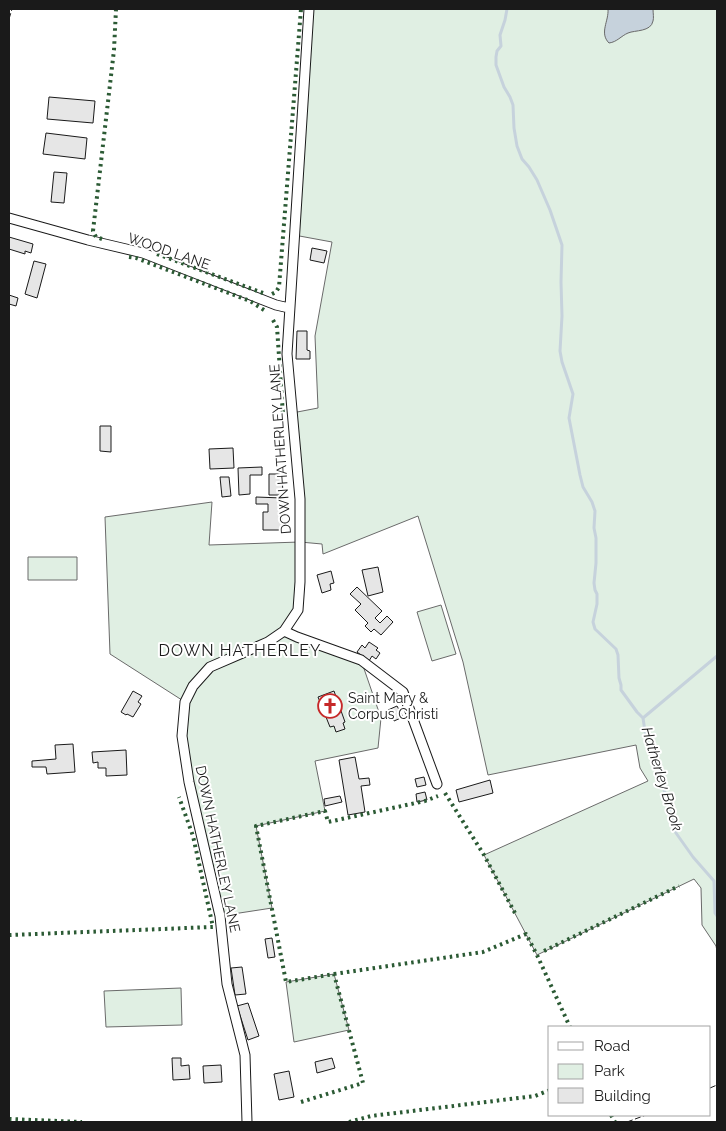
<svg xmlns="http://www.w3.org/2000/svg" width="726" height="1131" viewBox="0 0 726 1131" font-family="Raleway,sans-serif">
	<style>
		.green { fill: #e0efe3; stroke: #6a6a6a }
		.water { fill: #c6d2dc; stroke: #6a6a6a }
		.lines { fill: none; stroke-linecap: round; stroke-linejoin: round }
		.stream { stroke: #c6d2dc; stroke-width: 3 }
		.building { fill: #e6e6e6; stroke: #1a1a1a }
		.street-casing { stroke: #1a1a1a; stroke-width: 11 }
		.street { stroke: #fff; stroke-width: 9 }
		.hedge { stroke: #2b5a34; stroke-width: 4; stroke-dasharray: 2.5 4; stroke-linecap: butt }
		.fence { stroke: #1a1a1a; stroke-width: 1; stroke-dasharray: 6 2.5; stroke-linecap: butt }
		.labels { text-anchor: middle; dominant-baseline: central; stroke-width: 4; stroke-linejoin: round; paint-order: stroke }
		.street-label { font-size: 14px; fill: #1a1a1a; stroke: #fff }
		.poi-label { font-size: 14px; fill: #1a1a1a; stroke: #fff; text-anchor: start }
		.water-label { font-size: 15px; font-style: italic; fill: #1a1a1a; stroke: #fff }
		.quarter-label { font-size: 16px; letter-spacing: 1px; fill: #1a1a1a; stroke: #fff }
	</style>
	<rect width="100%" height="100%" fill="#fff"/>
	<path class="green" d="M309 9H717V951L716 946 702 925 701 888 694 879 537 955 484 855 648 781 640 768 636 745 488 775 463 662 418 516 323 554 322 544 300 542 298 610 284 631 361 660 381 718 378 748 315 761 325 811 256 826 272 908 220 916 182 736 185 702 110 654 105 517 212 502 209 545 300 542 292 413 318 408 315 336 332 242 294 235Z
		M28 557H77V580H28Z
		M441 605 456 654 432 661 417 612Z
		M334 974 349 1030 294 1042 286 982Z
		M181 988 182 1025 106 1027 104 991Z"/>
	<path class="water" d="M608 9H653C653 13 654 18 653 21 651 32 635 30 628 33 621 36 617 42 609 43 599 33 609 21 608 9Z"/>
	<g class="lines">
		<path class="stream" d="M507 9 505 20 500 35 501 46 497 51 496 57V65L504 87 510 97 513 105 514 128 517 146 522 159 529 167 537 180 550 210 562 245 561 282 562 316 560 351 562 362 573 394 569 418 580 475 583 487 592 502 595 511 594 528 596 538V563L594 583 595 590 597 594V604L593 622 595 629 616 649 618 655 619 678 621 685V690L637 712 643 718 646 738 662 782 676 833 693 857 714 881 715 913 717 916
			M643 718 717 656"/>
	</g>
	<path class="building" d="M49 97 95 101 93 123 47 119Z
		M46 133 87 138 85 159 43 154Z
		M54 172 67 173 64 203 51 202Z
		M9 237 33 244 31 253 25 251V254L9 249Z
		M312 248 327 251 324 263 310 260Z
		M34 261 46 264 37 298 25 294Z
		M9 295 18 298 16 306 9 304Z
		M297 331H307V350L310 351V359H296Z
		M100 426H111V452L100 451Z
		M233 448 234 468 210 469 209 449Z
		M262 467V475H250V494L239 495 238 468Z
		M269 474H282L283 495H269Z
		M220 477H229L231 496 222 497Z
		M256 497 282 498V530H263V512H268V504H256Z
		M378 567 383 592 368 596 362 570Z
		M331 571 334 583 330 584 331 590 322 593 317 575Z
		M357 587 382 611 375 618 380 623 387 616 393 622 381 635 374 629 371 632 365 626 368 623 355 610 361 604 350 594Z
		M369 642 378 648 376 650 380 653 376 659 372 656 369 661 357 652 362 645 365 648Z
		M133 691 142 696 138 702 141 704 133 717 127 714 126 715 121 712Z
		M334 691 345 722 343 723 345 729 336 732 334 726 330 727 318 697Z
		M397 706 403 717 394 721 388 710Z
		M73 744 75 772 47 774 46 767H32V761L56 759 55 745Z
		M126 750 127 775 106 776V768H98V762L93 763 92 752Z
		M355 757 359 779 369 778 370 785 361 786 365 812 348 815 339 760Z
		M424 777 426 785 417 787 415 779Z
		M490 780 493 793 459 802 456 790Z
		M425 792 427 800 417 802 416 794Z
		M340 796 342 802 325 806 324 799Z
		M272 938 275 957 268 958 265 939Z
		M242 967 246 994 235 995 231 968Z
		M248 1003 259 1036 248 1040 237 1006Z
		M172 1058H181V1066L189 1065 190 1079 173 1080Z
		M332 1058 335 1068 317 1073 315 1062Z
		M221 1065 222 1082 204 1083 203 1066Z
		M289 1071 294 1097 279 1100 274 1074Z"/>
	<g class="lines">
		<g class="street-casing">
			<path id="street" d="M9 218 88 240 143 253 276 305 289 308
				M284 631 297 637 361 660 403 692 437 784
				M247 1122 245 1055 227 984 220 916 189 782 182 736 185 702 193 686 210 667 268 642 284 631 298 610 300 582V499L287 354 309 9"/>
		</g>
		<use href="#street" class="street"/>
		<path class="hedge" d="M102 239 96 237 93 231 114 50 116 9
			M157 254 263 293
			M129 257 136 258 250 301 264 310
			M272 294 276 292 279 287 301 9
			M273 320 277 327 283 415
			M445 793 484 855 516 915
			M9 935 213 927 193 836 179 797
			M544 951 679 886
			M334 974 483 952 526 934 537 955 570 1027
			M301 1102 363 1083 334 974 286 982 256 826 325 811 328 822 425 801 438 796
			M611 1115 615 1122
			M9 1119 82 1122
			M349 1122 371 1116 535 1096 550 1090"/>
		<path class="fence" d="M9 19 12 9
			M710 1088 717 1085
			M627 1122 646 1115"/>
	</g>
	<defs>
		<g id="church-ring" transform="scale(1.25)"><circle r="9.5" fill="#fff" stroke="#c62828" stroke-width="1.5"/><path d="M-1.2-6h2.4v3.5h3.3v2.4h-3.3V6h-2.4V-.1h-3.3v-2.4h3.3Z" fill="#c62828"/></g>
	</defs>
	<g fill-rule="evenodd">
		<use href="#church-ring" x="330" y="706"/>
	</g>
	<g class="labels">
		<g class="street-label">
			<text transform="translate(169 251) rotate(19)">WOOD LANE</text>
			<text transform="translate(280 449) rotate(-94)">DOWN HATHERLEY LANE</text>
			<text transform="translate(218 849) rotate(78)">DOWN HATHERLEY LANE</text>
		</g>
		<g class="poi-label">
			<text x="348" y="698">Saint Mary &amp;<tspan x="348" dy="16">Corpus Christi</tspan></text>
		</g>
		<g class="water-label">
			<text transform="translate(662 779) rotate(73)">Hatherley Brook</text>
		</g>
		<g class="quarter-label">
			<text x="240" y="650">DOWN HATHERLEY</text>
		</g>
	</g>
	<rect width="726" height="1131" fill="none" stroke="#1a1a1a" stroke-width="20"/>
	<rect x="548" y="1026" width="162" height="90" fill="#ffffff" stroke="#a3a3a3"/>
	<rect x="558" y="1042" width="25" height="8" fill="#ffffff" stroke="#a3a3a3"/>
	<text x="594" y="1051" font-size="15" fill="#1a1a1a">Road</text>
	<rect x="558" y="1064" width="25" height="15" fill="#e0efe3" stroke="#a3a3a3"/>
	<text x="594" y="1076" font-size="15" fill="#1a1a1a">Park</text>
	<rect x="558" y="1088" width="25" height="15" fill="#e6e6e6" stroke="#a3a3a3"/>
	<text x="594" y="1101" font-size="15" fill="#1a1a1a">Building</text>
</svg>
